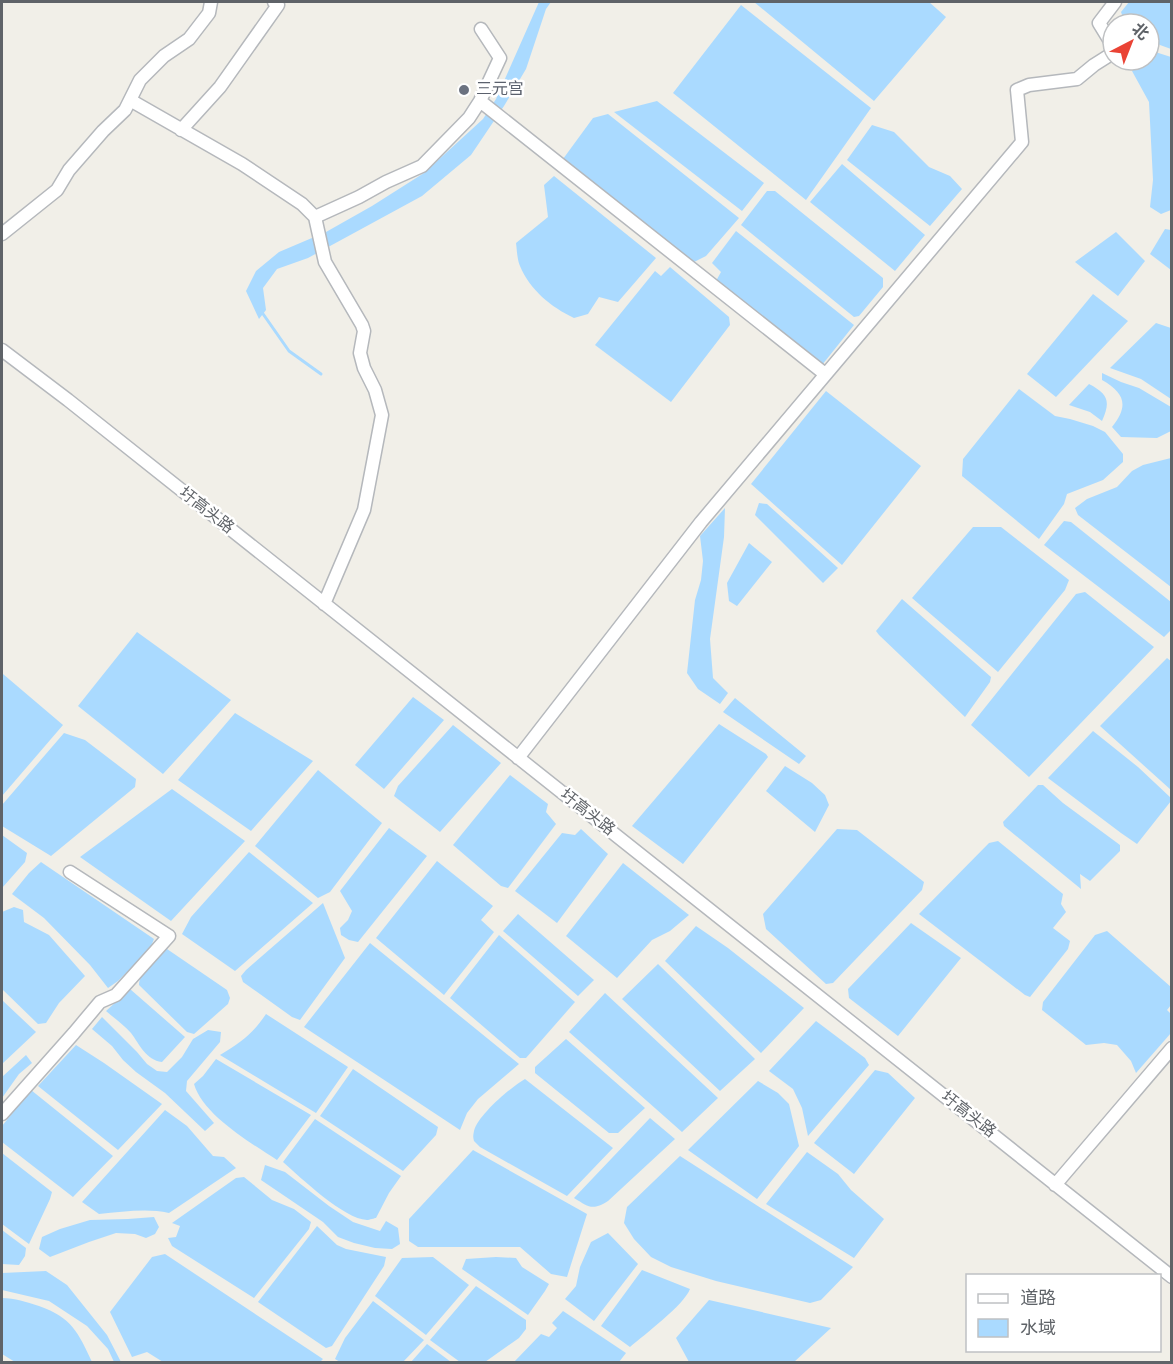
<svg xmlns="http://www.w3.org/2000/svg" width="1173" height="1364" viewBox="0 0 1173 1364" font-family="Overpass,'Noto Sans SC',sans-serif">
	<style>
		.water { fill: #aadaff }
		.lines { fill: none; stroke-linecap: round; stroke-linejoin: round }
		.stream { stroke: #aadaff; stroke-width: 3 }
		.minor-casing { stroke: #b5b8bc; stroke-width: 15 }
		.minor { stroke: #fff; stroke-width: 12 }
		.worship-dot { fill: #6b7280; stroke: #fff; stroke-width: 2 }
		.labels { text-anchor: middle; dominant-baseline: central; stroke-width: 5; stroke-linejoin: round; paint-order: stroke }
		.worship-label { font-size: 16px; fill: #5b616d; stroke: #fff; text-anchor: start }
		.street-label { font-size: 16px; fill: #5f6368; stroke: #fff }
	</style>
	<rect width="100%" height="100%" fill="#f1efe8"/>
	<path class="water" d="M539 2H551L546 9 526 69 504 106 471 155 422 196 308 258 277 269 263 288 266 310 259 319 246 291 256 271 279 252 326 232 372 206 424 173 483 119 496 99Z
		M754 2H929L946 17 874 101Z
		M1129 2H1171V49L1160 45 1149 38V24C1136 24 1125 27 1121 12Z
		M741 5 871 108 806 200 673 93Z
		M1149 50 1171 57V210L1161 214 1150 207 1153 180 1149 102 1132 71 1141 60H1149Z
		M657 101 764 183 742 211 614 112Z
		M608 114 739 218 706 256 692 263 563 159 593 118Z
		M872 125 894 132 929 167 950 176 962 189 930 226 847 160Z
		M842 164 925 235 895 271 810 202Z
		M554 176 656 258 618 302 599 297 588 314 574 318C551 307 530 290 520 266 517 259 517 250 516 243L548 217 544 185Z
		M767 191H775L883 278V287L859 316 854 317 741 225Z
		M1165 229 1171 230V270L1150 254Z
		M736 231 854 325 822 365 716 281 721 272 712 263Z
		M1116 232 1145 261 1118 296 1075 262Z
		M670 267 729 317 730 325 671 402 595 345 655 271 661 276Z
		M1093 294 1128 321 1056 397 1027 374Z
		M1156 323 1171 328V399L1141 379 1110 368Z
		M1102 373 1121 382 1139 388 1171 407V431L1157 438 1121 437 1112 427C1129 406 1125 393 1102 380Z
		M1089 384C1108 394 1111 401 1102 421L1090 412 1069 405Z
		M1019 389 1055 416 1070 419 1093 426 1105 432 1123 454V462L1103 480 1067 494 1064 504 1039 539 962 476 963 459Z
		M826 391 921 466 842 565 751 484Z
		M1171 458V587L1078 515 1075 508 1087 499 1117 487 1132 471 1143 465Z
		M759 503 767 504 838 568 823 583 755 515Z
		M725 508 724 537 710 639 713 678 728 693 720 704 698 689 687 673 695 600 701 580 703 561 700 536Z
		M1064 521 1071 522 1171 602V630L1164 637 1044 545Z
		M973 527H1001L1069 580 1065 590 998 672 912 598Z
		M749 543 772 562 737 606 729 601 727 583Z
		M1085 592 1154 647 1029 777 971 725 1076 594Z
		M902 599 991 677 990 682 965 717 879 635 876 631Z
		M137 632 231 700 163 774 78 706Z
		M1167 658 1172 662 1171 790 1100 726Z
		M2 674H3L63 725 2 796Z
		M413 697 444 720 384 789 355 765Z
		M735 698 806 756 799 764 723 712Z
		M235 713 313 761 251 831 178 780Z
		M719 724 766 754 768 757 683 864 632 826Z
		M453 725 501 763 440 832 394 796 398 786Z
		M1093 731 1138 767 1171 798V801L1137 844 1121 833 1048 778Z
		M64 733 85 740 136 779 135 787 51 856 2 826V805Z
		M785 766 812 783 825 795 829 805 815 832 766 791Z
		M318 770 382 823 330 892 318 898 255 846Z
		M510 775 548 804 546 812 556 824 508 888 501 886 453 845Z
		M1038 785H1043L1063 803 1120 845V851L1090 881 1080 874 1081 889 1004 826 1003 822Z
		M172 789 245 841 171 921 80 857Z
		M389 828 427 856 358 942 349 940 341 935 340 928 348 920 352 911 340 891Z
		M581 829 608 854 557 923 515 891 562 833 575 835Z
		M837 829 857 830 924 882 922 890 833 983 826 984 766 929 763 914Z
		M2 835 27 853 25 862 2 888Z
		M998 841 1063 894 1061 904 1066 912 1053 928 1070 941 1068 949 1030 997 1025 995 919 914 989 843Z
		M249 852 313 903 235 971 182 934 191 917Z
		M437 861 493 906 481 920 494 932 444 995 376 938Z
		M41 862 154 939 150 949 118 981 108 988 90 965 44 918 12 894 29 873Z
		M623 863 689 915 670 931 652 940 617 978 566 936Z
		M323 903 345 958 300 1020 292 1017 243 982 241 976 246 970Z
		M14 907 23 910 24 922 49 935 85 976 59 1003 46 1023 38 1024 2 989V912Z
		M518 914 594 980 578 996 503 931Z
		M911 923 961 958 898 1036 849 998 848 989Z
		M696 926 728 948 804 1008 761 1053 665 961Z
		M1107 931 1171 987V1005L1167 1010 1171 1014V1033L1136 1073 1131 1061 1117 1045 1104 1043 1086 1045 1042 1010 1043 1002 1095 935Z
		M499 935 575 1002 526 1058H520L450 998Z
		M370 943 519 1064 478 1099 467 1113 460 1130 304 1027Z
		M167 949 227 990 230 998 228 1004 194 1034 187 1032 139 985C139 971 158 958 167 949Z
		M658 964 755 1059 720 1091 622 999Z
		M130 989 185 1037 162 1062C146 1060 140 1045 131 1033 124 1025 114 1018 106 1011Z
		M605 993 718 1098 682 1132 569 1032Z
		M2 1000 36 1032 2 1064Z
		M266 1014 348 1067 316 1113 220 1055C241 1042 252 1035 266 1014Z
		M102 1017 137 1052 147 1064 157 1071 167 1072 182 1057 193 1039 208 1030 221 1032 220 1042 187 1081 186 1091 214 1123 205 1131 165 1093 136 1072 123 1060 112 1046 92 1029Z
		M816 1021 865 1058 869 1065 808 1136 802 1108 793 1089 769 1071Z
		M566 1039 645 1108 618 1133H609L535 1073V1067Z
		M76 1045 104 1063 162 1104 118 1150 38 1086Z
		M26 1055 32 1063 19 1074 2 1098V1077Z
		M216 1059 311 1115 277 1160C251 1143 203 1115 194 1084L203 1076Z
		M353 1069 438 1127 436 1135 403 1171 320 1116Z
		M875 1070 888 1073 915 1098 854 1174 814 1143Z
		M525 1079 613 1148 567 1196 480 1147 474 1141C473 1137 473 1136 474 1131 478 1115 511 1087 525 1079Z
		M758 1081 778 1093 789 1104 799 1146 757 1199 688 1150Z
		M31 1090 113 1156 73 1197 2 1142V1126Z
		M165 1110 187 1126 213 1156 224 1157 236 1168 169 1213C146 1208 123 1212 99 1214L82 1202Z
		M650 1118 675 1139 608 1201C592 1211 589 1207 574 1198Z
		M315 1119 401 1176 389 1193 376 1218C375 1218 369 1220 367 1220 344 1219 301 1178 283 1162Z
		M473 1150 587 1214 567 1277 551 1274 520 1247H418L409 1241V1219Z
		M807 1152 838 1174 851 1190 884 1219 854 1258 766 1204Z
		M2 1153 52 1192 50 1199 29 1244 2 1224Z
		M680 1156 853 1267 821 1300 810 1303 716 1281 671 1267 651 1257 634 1239 624 1223 627 1207Z
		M265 1165 285 1172 329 1206 353 1222 380 1231 386 1221 398 1228 400 1244 392 1249 375 1248 354 1243 338 1237 323 1222 261 1180Z
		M244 1177 272 1200 294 1209 311 1222 309 1229 254 1298 172 1246 168 1238 176 1237 180 1226 172 1223 236 1178Z
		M154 1217 159 1227 155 1234 146 1238 135 1234 116 1233 89 1242 50 1257 39 1249 42 1237 60 1229 90 1220 128 1219Z
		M317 1226 337 1245 346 1249 386 1257 384 1266 332 1346 326 1348 258 1302Z
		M2 1230 26 1248 25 1256 19 1265 2 1264Z
		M608 1233 638 1264 594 1321 565 1299 576 1286 580 1267 591 1242Z
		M165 1254 323 1359 320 1362H163L147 1352 132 1357 110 1312 152 1257Z
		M433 1257 469 1285 426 1335 375 1296 402 1258Z
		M496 1257 516 1258 522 1267 549 1284 545 1291 528 1315 462 1269 466 1259Z
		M642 1270 690 1289C684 1305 644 1335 630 1347L601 1326Z
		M46 1271 67 1285 107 1335 121 1362H114L108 1349 87 1326 49 1301 2 1290V1273Z
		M476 1286 526 1320V1329L519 1338 485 1362H460L430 1340Z
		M2 1298C15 1298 26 1302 39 1306 72 1318 78 1332 92 1362H15L2 1354Z
		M709 1300 831 1328 794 1362H689L676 1338Z
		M373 1301 424 1340 403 1362H340L335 1359 345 1338Z
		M563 1311 626 1353 619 1362H514L541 1334 549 1337 557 1328 552 1323Z
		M427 1344 451 1362H411Z"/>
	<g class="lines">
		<path class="stream" d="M261 311 289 351 321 374"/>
		<g class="minor-casing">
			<path id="minor" d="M130 100 242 164 302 204 315 217 325 262 362 325 364 331 360 353 364 368 375 390 382 415 364 510 324 604
				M480 101 825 374
				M181 130 220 87 278 5 274 2
				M315 217 359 197 386 182 422 166 469 118 480 101 500 58 481 29
				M2 234 57 190 69 170 103 131 125 110 140 80 164 56 189 39 209 13 211 2
				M2 350 68 400 1172 1277
				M518 758 701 522 1022 142 1017 90 1029 85 1077 79 1094 65 1113 53 1110 41 1099 23 1115 2
				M2 1114 74 1033 100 1002 116 995 169 936 70 872
				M1055 1185 1172 1048"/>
		</g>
		<use href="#minor" class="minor"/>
	</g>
	<circle class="worship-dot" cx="464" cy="90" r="6"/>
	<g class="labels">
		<g class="worship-label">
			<text x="476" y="90">三元宫</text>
		</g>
		<g class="street-label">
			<text transform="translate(206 511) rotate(38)">圩高头路</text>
			<text transform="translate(587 813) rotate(38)">圩高头路</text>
			<text transform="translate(968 1115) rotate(38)">圩高头路</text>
		</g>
	</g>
	<rect width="1173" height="1364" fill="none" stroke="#5f6368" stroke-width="6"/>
	<rect x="966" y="1274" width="195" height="78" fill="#ffffff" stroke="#bfc1c3" stroke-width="1.5"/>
	<rect x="978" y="1294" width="30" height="9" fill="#ffffff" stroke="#bfc1c3" stroke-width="1.5"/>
	<text x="1020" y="1304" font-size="18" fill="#5f6368">道路</text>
	<rect x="978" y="1319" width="30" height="18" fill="#aadaff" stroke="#bfc1c3" stroke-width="1.5"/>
	<text x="1020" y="1334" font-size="18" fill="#5f6368">水域</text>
	<g transform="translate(1131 42) rotate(42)"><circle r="28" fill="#ffffff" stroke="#bfc1c3" stroke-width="1.5"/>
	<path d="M0-4.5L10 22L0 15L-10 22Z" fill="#ea4335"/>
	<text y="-9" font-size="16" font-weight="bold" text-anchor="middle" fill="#5f6368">北</text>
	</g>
</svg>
